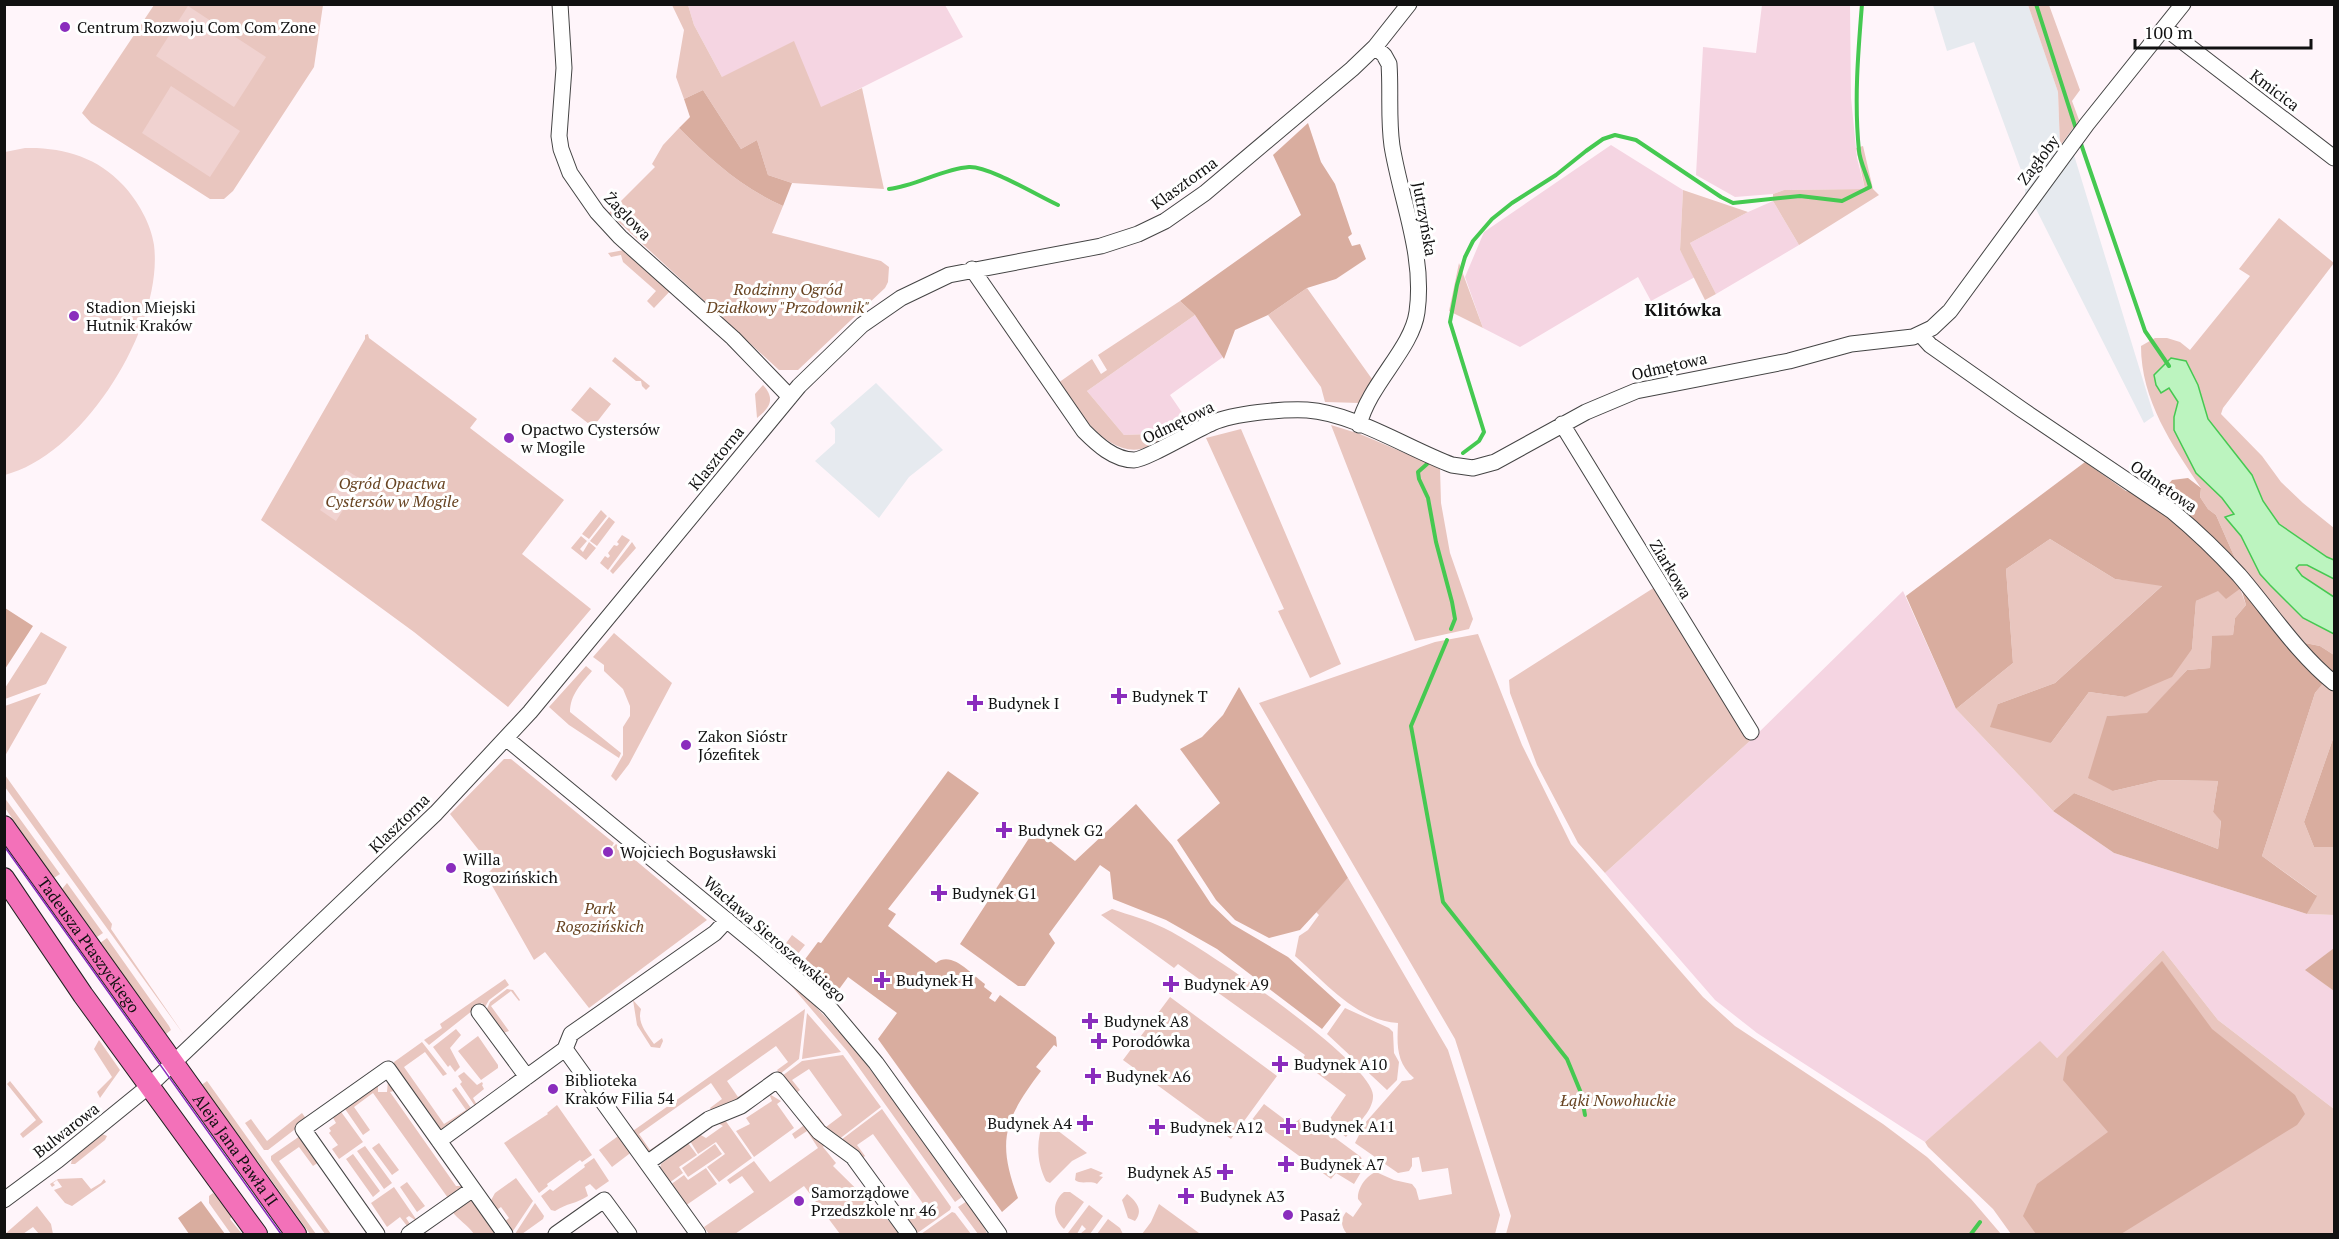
<svg xmlns="http://www.w3.org/2000/svg" width="2339" height="1239" viewBox="0 0 2339 1239" font-family="'PT Serif',serif">
	<style>
		.industrial { fill: #e6eaef }
		.farmland { fill: #f5d5e2 }
		.green { fill: #e9c6bf }
		.forest { fill: #d9ad9f }
		.pitch { fill: #f0d2d0 }
		.water { fill: #bcf4bf; stroke: #45c951; stroke-width: 1.5 }
		.lines { fill: none; stroke-linecap: round; stroke-linejoin: round }
		.stream { stroke: #45c951; stroke-width: 4 }
		.minor-casing { stroke: #444; stroke-width: 17 }
		.major-casing { stroke: #222; stroke-width: 22 }
		.minor { stroke: #fff; stroke-width: 15 }
		.major { stroke: #f371b9; stroke-width: 20 }
		.tram { stroke: #8a2dbd; stroke-width: 1.5 }
		.poi-dot { fill: #8a2dbd; stroke: #fff; stroke-width: 2 }
		.labels { text-anchor: middle; dominant-baseline: central; stroke-width: 6; stroke-linejoin: round; paint-order: stroke }
		.poi-label { font-size: 16px; fill: #111; stroke: #fff; text-anchor: start }
		.street-label { font-size: 16px; fill: #111; stroke: #fff }
		.park-label { font-size: 16px; font-style: italic; fill: #684422; stroke: #fff }
		.neighbourhood-label { font-size: 18px; font-weight: bold; fill: #111; stroke: #fff }
	</style>
	<rect width="100%" height="100%" fill="#fff5fa"/>
	<path class="industrial" d="M1933 5H2028L2058 92 2060 146 2025 194V181L1974 42 1947 51Z
		M2074 155 2154 416 2144 423 2035 207Z
		M876 383 943 450 909 477 879 518 815 461 835 443V429L830 423Z"/>
	<path class="farmland" d="M688 5H945L963 37 821 108 722 77 694 25Z
		M1762 5H1850L1851 98 1857 158 1865 189 1784 190 1773 194 1735 197 1696 175 1703 47 1756 53Z
		M1611 145 1683 190 1680 250 1695 277 1651 301 1638 277 1520 347 1483 328 1465 277 1484 232Z
		M1773 201 1799 245 1716 294 1690 243 1748 212Z
		M1195 315 1223 357 1170 395 1183 414 1149 434 1124 435 1087 391Z
		M1903 591 1956 709 2053 811 2114 853 2307 914 2334 915V948L2306 970 2334 991V1109L2218 1020 2163 950 2057 1058 2040 1042 1925 1142 1757 1033 1715 1000 1615 885 1605 873 1752 739Z"/>
	<path class="green" d="M154 5H323L314 67 233 191 224 199H210L91 123 82 113Z
		M672 5H688L694 25 722 77 794 41 821 107 862 88 884 189 792 183 768 175 757 140 741 149 703 90 684 99 676 77 684 30Z
		M2028 5H2049L2080 90 2072 101 2079 120 2060 146 2058 92Z
		M679 128C710 159 742 188 783 206L772 233 881 261 889 267 888 282 885 288 798 370H779L609 213 655 167 652 164 663 145Z
		M1863 146 1873 189 1879 195 1799 245 1773 201V194L1784 190 1865 189 1856 148Z
		M1683 190 1748 212 1690 243 1716 294 1705 300 1680 250Z
		M2279 218 2334 263 2223 408 2221 414 2262 456 2281 482 2303 503 2334 528V560L2327 557 2279 524 2263 501 2252 475 2208 419 2198 385 2186 361 2161 393 2169 387 2178 402 2174 417V430L2196 473 2222 498 2234 515 2226 517 2241 536 2260 574 2270 585 2303 618 2334 634V655L2320 646 2305 643 2241 572 2216 515 2208 509 2200 497 2201 488C2172 445 2141 400 2141 346L2155 338H2167L2180 342 2190 350 2250 276 2239 269Z
		M624 250 626 254 642 260 672 289 654 308 647 301 656 291 623 262 621 255 611 257 608 253Z
		M1459 263 1483 328 1449 311Z
		M1307 288 1372 379 1360 403 1325 402 1321 387 1268 315Z
		M1180 301 1195 315 1087 391 1124 435 1149 434 1183 414 1191 424C1175 433 1158 445 1141 449 1106 456 1075 408 1058 383L1092 359 1101 374 1107 370 1098 355Z
		M368 334 369 338 477 419 470 428 564 500 522 554 591 609 508 707 414 632 261 520 365 339V335Z
		M615 357 650 386 646 390 642 386 641 381H636L612 361Z
		M763 385C775 398 771 407 757 418L755 394Z
		M590 387 611 404 593 427 571 410Z
		M1331 425 1360 434 1440 468 1441 503 1450 553 1473 619 1469 629 1415 641Z
		M1241 429 1341 664 1310 678 1278 611 1284 609 1206 438Z
		M601 510 607 516 589 539 582 534Z
		M609 517 615 522 597 546 590 541Z
		M622 535 630 540 608 570 600 563 605 556 608 558 610 556 608 553 614 545 617 546 619 544 617 542Z
		M581 536 587 541 580 549 583 552 589 542 596 548 586 560 571 548Z
		M2050 539 2115 579 2163 585 2055 683 1998 704 2051 743 2089 692 2125 697 2192 649 2196 601 2218 590 2240 588 2246 605 2235 618 2233 635 2212 637 2210 668 2187 670 2147 714 2107 716 2113 791 2160 780 2218 781 2213 812 2221 820 2218 849 2074 793 2053 811 1956 709 2013 663 2006 569Z
		M632 542 636 548 613 574 610 571Z
		M2299 565H2307L2334 579V597L2302 576 2296 568Z
		M1655 587 1752 739 1605 873 1578 843 1537 765 1510 693 1509 680Z
		M41 632 67 647 46 684 5 699V688Z
		M614 633 672 683 629 764 616 781 611 776 623 755V727L630 716V706L623 689 604 671V665L593 657Z
		M1478 634 1522 745 1571 844 1668 957 1703 997 1735 1026 1883 1124 1927 1157 1971 1199 2001 1234H1506L1511 1216 1455 1039 1259 703 1435 642Z
		M586 666 592 671C581 684 570 695 570 712L621 753 619 758 569 725 549 707Z
		M2332 671 2334 673V736L2304 822 2314 847H2334V915L2307 914 2316 895 2262 856 2315 693Z
		M41 693 5 756V757V706Z
		M504 759H511L614 843 607 854 616 844 707 920 589 1008 545 952 534 960 486 875 493 868 450 814Z
		M5 775 112 924 111 929 184 1035 5 787Z
		M4 797 60 874 54 878 5 808Z
		M1348 878 1448 1050 1500 1215 1495 1234H1347C1341 1226 1340 1220 1346 1212L1353 1217 1362 1204 1358 1199C1357 1188 1367 1175 1376 1172L1394 1180 1412 1184 1416 1189 1419 1200 1452 1194 1448 1168 1422 1172 1419 1157 1412 1158V1166L1409 1171 1398 1173 1355 1143 1365 1123 1402 1081 1411 1080 1414 1078C1396 1062 1397 1045 1398 1023 1357 1021 1325 982 1295 956L1299 936 1308 930 1319 915 1316 912Z
		M67 883 103 933 97 937 62 889Z
		M1112 909C1129 915 1148 920 1164 928 1199 944 1372 1062 1373 1095 1374 1111 1355 1126 1346 1137L1327 1123 1346 1095 1301 1061 1305 1055 1178 964 1174 968 1101 915Z
		M792 935 805 945 792 961 778 949 779 942 784 946Z
		M107 938 169 1026 171 1030 166 1034 100 943Z
		M2163 950 2218 1020 2334 1109V1234H2011L1993 1209 1928 1147 1925 1142 2040 1041 2057 1058Z
		M783 976C856 1039 907 1119 962 1197L955 1202 847 1051Z
		M505 979 509 985 489 1000 485 1007 482 1003 429 1045 424 1040 442 1028 440 1024Z
		M507 989 513 990 520 1000 519 1001 511 991 491 1006 509 1031 503 1033 487 1009 490 1002Z
		M1170 997 1277 1076 1231 1139 1123 1060Z
		M633 1000 641 1009C637 1023 646 1032 654 1044L662 1038 663 1041 660 1048 651 1047 637 1025Z
		M1345 1008 1389 1028 1393 1032 1394 1053 1399 1062 1397 1080 1387 1090 1327 1034Z
		M805 1009 799 1059 780 1074 777 1070 788 1062 776 1046 727 1081 738 1097 750 1089 753 1092 713 1112 710 1108 722 1099 711 1083 639 1134 650 1150 660 1143 663 1147 649 1155 630 1133Z
		M807 1013 841 1052 802 1059Z
		M456 1029 461 1035 450 1048 460 1067 455 1072 450 1065 448 1067 433 1047Z
		M478 1036 498 1065V1068L481 1080 458 1051Z
		M99 1040 120 1070 100 1098 97 1092 112 1077 94 1049Z
		M422 1042 447 1074 443 1076 425 1052 404 1067 444 1124 466 1110 452 1090 456 1087 473 1111 444 1131 437 1128 394 1067V1062Z
		M843 1055 881 1107 838 1140 812 1119 818 1116 826 1127 842 1115 809 1069 792 1080 800 1090 795 1094 782 1076 802 1061Z
		M464 1072 477 1085 482 1082 483 1084 482 1085 484 1089 473 1098 477 1105 475 1106 460 1084 462 1082 458 1076Z
		M388 1080 397 1090 390 1092 456 1186H462L460 1190 448 1198 373 1093 354 1107 370 1130 363 1135 343 1106 378 1081V1092H387Z
		M10 1081 43 1122 23 1138 20 1134 36 1120 7 1084Z
		M207 1081 316 1234H310L257 1160 251 1158 200 1086Z
		M771 1095 781 1101 777 1104 794 1128 754 1157 736 1131 750 1124 746 1118 772 1101 770 1096Z
		M1264 1104 1292 1125 1301 1118 1311 1120 1361 1157 1364 1167 1354 1184 1336 1173 1331 1179 1251 1121Z
		M557 1105 592 1155 582 1162 580 1160 547 1184 548 1186 539 1193 504 1143 548 1114 547 1113Z
		M339 1109 363 1142 339 1159 332 1149 338 1145 329 1133 331 1131 329 1128 336 1123 332 1116Z
		M882 1109 951 1207 950 1210 916 1234 895 1208 899 1205 908 1217 924 1205 873 1134 857 1145 865 1156 860 1160 841 1140Z
		M302 1113 307 1120 268 1150H264L245 1123 251 1119 267 1141Z
		M725 1120 752 1158 719 1182 707 1167 725 1154 716 1142 698 1154 690 1141 699 1134 706 1138 723 1126 714 1121Z
		M1044 1120 1087 1153 1072 1161 1050 1183 1046 1181C1036 1161 1036 1140 1044 1120Z
		M807 1123 827 1142 823 1147 836 1163 833 1166 902 1234H840L804 1186 735 1234H709L704 1227 754 1192 742 1176 730 1184 727 1180 754 1161 770 1182 818 1148 807 1131 795 1139 792 1134Z
		M102 1134 107 1136 105 1140 75 1164H71L72 1159Z
		M621 1134 633 1151 612 1167 599 1150Z
		M300 1136 319 1162 313 1166 299 1147 279 1161 331 1234H325L271 1160V1156Z
		M379 1143 399 1170 392 1175 372 1148Z
		M688 1143 697 1155 679 1167 683 1173 669 1183 660 1168 661 1164Z
		M715 1144 722 1154 688 1177 682 1168Z
		M365 1146 392 1183 384 1189 357 1151Z
		M353 1154 380 1191 373 1197 346 1159Z
		M594 1158 609 1181 596 1190 590 1184 585 1187 588 1196C576 1204 567 1203 555 1211L551 1210 541 1196 550 1189 553 1191 585 1167 584 1165Z
		M706 1168 717 1184 685 1206 670 1185 684 1175 688 1180Z
		M1091 1168 1103 1173 1099 1176 1103 1177 1097 1184C1090 1180 1081 1185 1075 1180L1076 1173Z
		M82 1178 91 1189 101 1183 104 1179 106 1182 72 1206 65 1203 54 1190 62 1187 57 1180 53 1183 55 1185 52 1187 50 1184 58 1179Z
		M516 1178 533 1201 511 1234 503 1223 509 1218 501 1207 495 1211 489 1204 495 1193Z
		M407 1182 425 1206 417 1212 400 1187Z
		M394 1187 418 1222 409 1216 406 1218 410 1224 407 1226 400 1217 387 1227 371 1203Z
		M1064 1192H1070L1084 1202 1064 1229C1053 1219 1051 1202 1064 1192Z
		M213 1193 233 1214 230 1219 242 1234H231L209 1203V1196Z
		M1127 1194C1136 1201 1144 1210 1135 1221L1128 1218 1122 1200Z
		M469 1200 474 1201 499 1234H480L478 1233 474 1234C467 1224 458 1220 452 1211Z
		M967 1201 983 1224 987 1234H978L958 1207Z
		M535 1203 544 1216 543 1219 522 1234H515Z
		M1159 1204 1199 1233 1142 1234 1151 1222Z
		M1089 1205 1103 1216 1090 1234H1080L1086 1229 1082 1225 1077 1234 1068 1233Z
		M37 1206 51 1224 53 1234H39L33 1227 23 1234H5Z
		M952 1212 955 1213 971 1234H921Z
		M1108 1219 1120 1228 1123 1234H1097Z"/>
	<path class="forest" d="M703 90 741 149 757 140 768 175 792 183 783 206C742 188 710 159 679 128L690 117 684 99Z
		M1308 123 1321 162 1335 184 1352 234 1348 237 1352 246 1360 244 1366 259 1336 279 1307 288 1268 315 1235 330 1224 359 1195 315 1180 301 1301 215 1273 155Z
		M2085 462 2126 491 2159 496 2172 480 2188 478 2201 488 2200 497 2208 509 2216 515 2241 572 2305 643 2320 646 2334 655V673L2332 672 2315 693 2262 856 2317 896 2307 914 2114 853 2053 811 2074 793 2218 849 2221 821 2213 812 2218 781 2160 780 2113 791 2088 778 2107 716 2147 713 2187 670 2210 668 2212 636 2233 635 2235 618 2246 605 2241 588 2226 599 2218 591 2196 601 2192 649 2172 677 2125 697 2089 692 2051 743 1990 727 1998 704 2055 683 2162 586 2115 579 2050 539 2006 569 2013 663 1956 709 1906 596Z
		M5 608 33 626 5 669Z
		M1239 687 1348 878 1300 930 1269 938 1235 920 1216 900 1177 840 1220 803 1180 749 1202 737 1223 715Z
		M2334 736V847H2314L2304 822Z
		M948 771 979 793 888 909 896 914 888 926 936 963C952 950 972 975 985 984L984 987 992 993 989 998 995 1002 1000 995 1056 1037 1057 1047 1054 1045 1036 1067 1041 1071C1005 1119 996 1140 1018 1198L1002 1212 878 1039 897 1013 848 977 837 992 803 962 818 942 821 943Z
		M1136 804 1172 845 1211 904 1232 924 1288 957 1341 1005 1322 1029 1217 949 1166 920 1113 899 1110 872 1100 865 1049 934 1055 943 1025 986H1018L960 944 1035 829 1075 861Z
		M2334 948V991L2305 970Z
		M2162 961 2212 1029 2295 1095 2305 1114 2297 1125 2121 1234H2036L2023 1216 2037 1184 2108 1132 2063 1080 2067 1057Z
		M201 1201 225 1234H189L178 1218Z"/>
	<path class="pitch" d="M188 6 266 57 234 107 156 56Z
		M171 86 240 131 210 177 142 133Z
		M25 148C63 147 97 157 123 185 138 201 151 224 154 245 164 326 84 455 5 475V152Z
		M346 470 362 480 336 521 320 510Z"/>
	<path class="water" d="M2171 358 2186 361 2198 385 2208 419 2252 475 2263 501 2279 524 2327 557 2334 560V579L2307 565H2299L2296 568 2302 576 2334 597V634L2303 618 2270 585 2260 574 2241 536 2225 517 2234 514 2222 498 2196 473 2174 430V417L2178 402 2169 388 2161 393 2156 385 2154 375Z"/>
	<g class="lines">
		<path class="stream" d="M2036 4 2076 129
			M2080 141 2145 331 2169 366
			M889 189C916 186 942 169 969 167 989 166 1038 196 1058 205
			M1463 453 1479 441 1484 432 1450 322 1457 285 1465 257 1473 241 1492 219 1512 203 1556 175 1586 151 1603 139 1615 135 1636 140 1721 197 1733 203 1800 196 1842 201 1870 187C1867 175 1860 162 1859 151 1854 102 1858 53 1862 4
			M1427 464 1418 472 1419 479 1428 498 1436 542 1452 602 1455 619 1451 629
			M1447 640 1411 726 1443 902 1567 1059 1581 1093 1585 1115
			M1971 1234 1980 1222"/>
		<g class="minor-casing">
			<path id="minor" d="M560 4 564 68 559 136 561 149 570 173 597 212 620 237 733 338 790 397
				M2165 28 2334 158
				M972 269 1084 431C1097 444 1114 460 1134 460 1145 460 1197 429 1212 423 1234 413 1282 409 1307 410 1353 413 1409 449 1452 465L1473 468 1495 462 1586 412 1636 391 1789 361 1851 344 1913 337 1932 328 1950 311 2087 124 2183 4
				M1921 335 1930 345 2021 409 2172 511C2195 530 2218 552 2239 575 2270 611 2297 653 2334 683
				M1562 424 1751 732
				M1359 425C1369 384 1412 349 1417 312 1425 255 1401 201 1392 146 1388 118 1391 91 1389 64L1384 55 1375 47
				M507 739 764 951 829 1007 876 1063 999 1234
				M479 1012 527 1077
				M565 1049 698 1234
				M439 1141 565 1049 571 1034 715 933 727 920
				M647 1163 709 1119 741 1106 777 1080 819 1132 853 1157 909 1234
				M4 1200 58 1160 149 1086 436 813 530 712 799 386 862 325 901 298 949 275 1101 246 1138 234 1165 221 1205 193 1352 69 1375 47 1409 4
				M377 1234 303 1129 388 1069 505 1234
				M409 1234 473 1189
				M556 1234 604 1200 629 1234"/>
		</g>
		<g class="major-casing">
			<g id="major">
				<path id="s1" d="M4 826 296 1234"/>
				<path d="M4 878 83 995 257 1234"/>
			</g>
		</g>
		<use href="#minor" class="minor"/>
		<use href="#major" class="major"/>
		<path class="tram" d="M4 846 281 1234"/>
	</g>
	<g class="poi-dot">
		<circle cx="65" cy="27" r="6"/>
		<circle cx="74" cy="316" r="6"/>
		<circle cx="509" cy="438" r="6"/>
		<path d="M1116 687h6v6h6v6h-6v6h-6v-6h-6v-6h6z"/>
		<path d="M972 694h6v6h6v6h-6v6h-6v-6h-6v-6h6z"/>
		<circle cx="686" cy="745" r="6"/>
		<path d="M1001 821h6v6h6v6h-6v6h-6v-6h-6v-6h6z"/>
		<circle cx="608" cy="852" r="6"/>
		<circle cx="451" cy="868" r="6"/>
		<path d="M936 884h6v6h6v6h-6v6h-6v-6h-6v-6h6z"/>
		<path d="M879 971h6v6h6v6h-6v6h-6v-6h-6v-6h6z"/>
		<path d="M1168 975h6v6h6v6h-6v6h-6v-6h-6v-6h6z"/>
		<path d="M1087 1012h6v6h6v6h-6v6h-6v-6h-6v-6h6z"/>
		<path d="M1096 1032h6v6h6v6h-6v6h-6v-6h-6v-6h6z"/>
		<path d="M1277 1055h6v6h6v6h-6v6h-6v-6h-6v-6h6z"/>
		<path d="M1090 1067h6v6h6v6h-6v6h-6v-6h-6v-6h6z"/>
		<circle cx="553" cy="1089" r="6"/>
		<path d="M1082 1114h6v6h6v6h-6v6h-6v-6h-6v-6h6z"/>
		<path d="M1285 1117h6v6h6v6h-6v6h-6v-6h-6v-6h6z"/>
		<path d="M1154 1118h6v6h6v6h-6v6h-6v-6h-6v-6h6z"/>
		<path d="M1283 1155h6v6h6v6h-6v6h-6v-6h-6v-6h6z"/>
		<path d="M1222 1163h6v6h6v6h-6v6h-6v-6h-6v-6h6z"/>
		<path d="M1183 1187h6v6h6v6h-6v6h-6v-6h-6v-6h6z"/>
		<circle cx="799" cy="1201" r="6"/>
		<circle cx="1288" cy="1215" r="6"/>
	</g>
	<g class="labels">
		<g class="poi-label">
			<text x="77" y="27">Centrum Rozwoju Com Com Zone</text>
			<text x="86" y="307">Stadion Miejski<tspan x="86" dy="18">Hutnik Kraków</tspan></text>
			<text x="521" y="429">Opactwo Cystersów<tspan x="521" dy="18">w Mogile</tspan></text>
			<text x="1132" y="696">Budynek T</text>
			<text x="988" y="703">Budynek I</text>
			<text x="698" y="736">Zakon Sióstr<tspan x="698" dy="18">Józefitek</tspan></text>
			<text x="1018" y="830">Budynek G2</text>
			<text x="620" y="852">Wojciech Bogusławski</text>
			<text x="463" y="859">Willa<tspan x="463" dy="18">Rogozińskich</tspan></text>
			<text x="952" y="893">Budynek G1</text>
			<text x="896" y="980">Budynek H</text>
			<text x="1184" y="984">Budynek A9</text>
			<text x="1104" y="1021">Budynek A8</text>
			<text x="1112" y="1041">Porodówka</text>
			<text x="1294" y="1064">Budynek A10</text>
			<text x="1106" y="1076">Budynek A6</text>
			<text x="565" y="1080">Biblioteka<tspan x="565" dy="18">Kraków Filia 54</tspan></text>
			<text x="1072" y="1123" text-anchor="end">Budynek A4</text>
			<text x="1302" y="1126">Budynek A11</text>
			<text x="1170" y="1127">Budynek A12</text>
			<text x="1300" y="1164">Budynek A7</text>
			<text x="1212" y="1172" text-anchor="end">Budynek A5</text>
			<text x="811" y="1192">Samorządowe<tspan x="811" dy="18">Przedszkole nr 46</tspan></text>
			<text x="1200" y="1196">Budynek A3</text>
			<text x="1300" y="1215">Pasaż</text>
		</g>
		<g class="street-label">
			<text transform="translate(2275 90) rotate(37)">Kmicica</text>
			<text transform="translate(2038 160) rotate(-53)">Zagłoby</text>
			<text transform="translate(1184 183) rotate(-36)">Klasztorna</text>
			<text transform="translate(628 216) rotate(46)">Żaglowa</text>
			<text transform="translate(1425 219) rotate(80)">Jutrzyńska</text>
			<text transform="translate(1669 366) rotate(-13)">Odmętowa</text>
			<text transform="translate(1178 422) rotate(-26)">Odmętowa</text>
			<text transform="translate(716 458) rotate(-51)">Klasztorna</text>
			<text transform="translate(2164 486) rotate(35)">Odmętowa</text>
			<text transform="translate(1671 569) rotate(59)">Ziarkowa</text>
			<text transform="translate(399 823) rotate(-44)">Klasztorna</text>
			<text transform="translate(775 939) rotate(41)">Wacława Sieroszewskiego</text>
			<text stroke="none"><textPath href="#s1" startOffset="146">Tadeusza Ptaszyckiego</textPath></text>
			<text transform="translate(66 1130) rotate(-38)">Bulwarowa</text>
			<text stroke="none"><textPath href="#s1" startOffset="398">Aleja Jana Pawła II</textPath></text>
		</g>
		<g class="park-label">
			<text x="788" y="289">Rodzinny Ogród<tspan x="788" dy="18">Działkowy "Przodownik"</tspan></text>
			<text x="392" y="483">Ogród Opactwa<tspan x="392" dy="18">Cystersów w Mogile</tspan></text>
			<text x="600" y="908">Park<tspan x="600" dy="18">Rogozińskich</tspan></text>
			<text x="1618" y="1100">Łąki Nowohuckie</text>
		</g>
		<g class="neighbourhood-label">
			<text x="1683" y="309">Klitówka</text>
		</g>
	</g>
	<rect width="2339" height="1239" fill="none" stroke="#111111" stroke-width="12"/>
	<path d="M2135 39v9h176v-9" fill="none" stroke="#111111" stroke-width="3"/>
	<text x="2144" y="39" font-size="18" fill="#111111" stroke="#ffffff" stroke-width="4.5" paint-order="stroke">100 m</text>
</svg>
